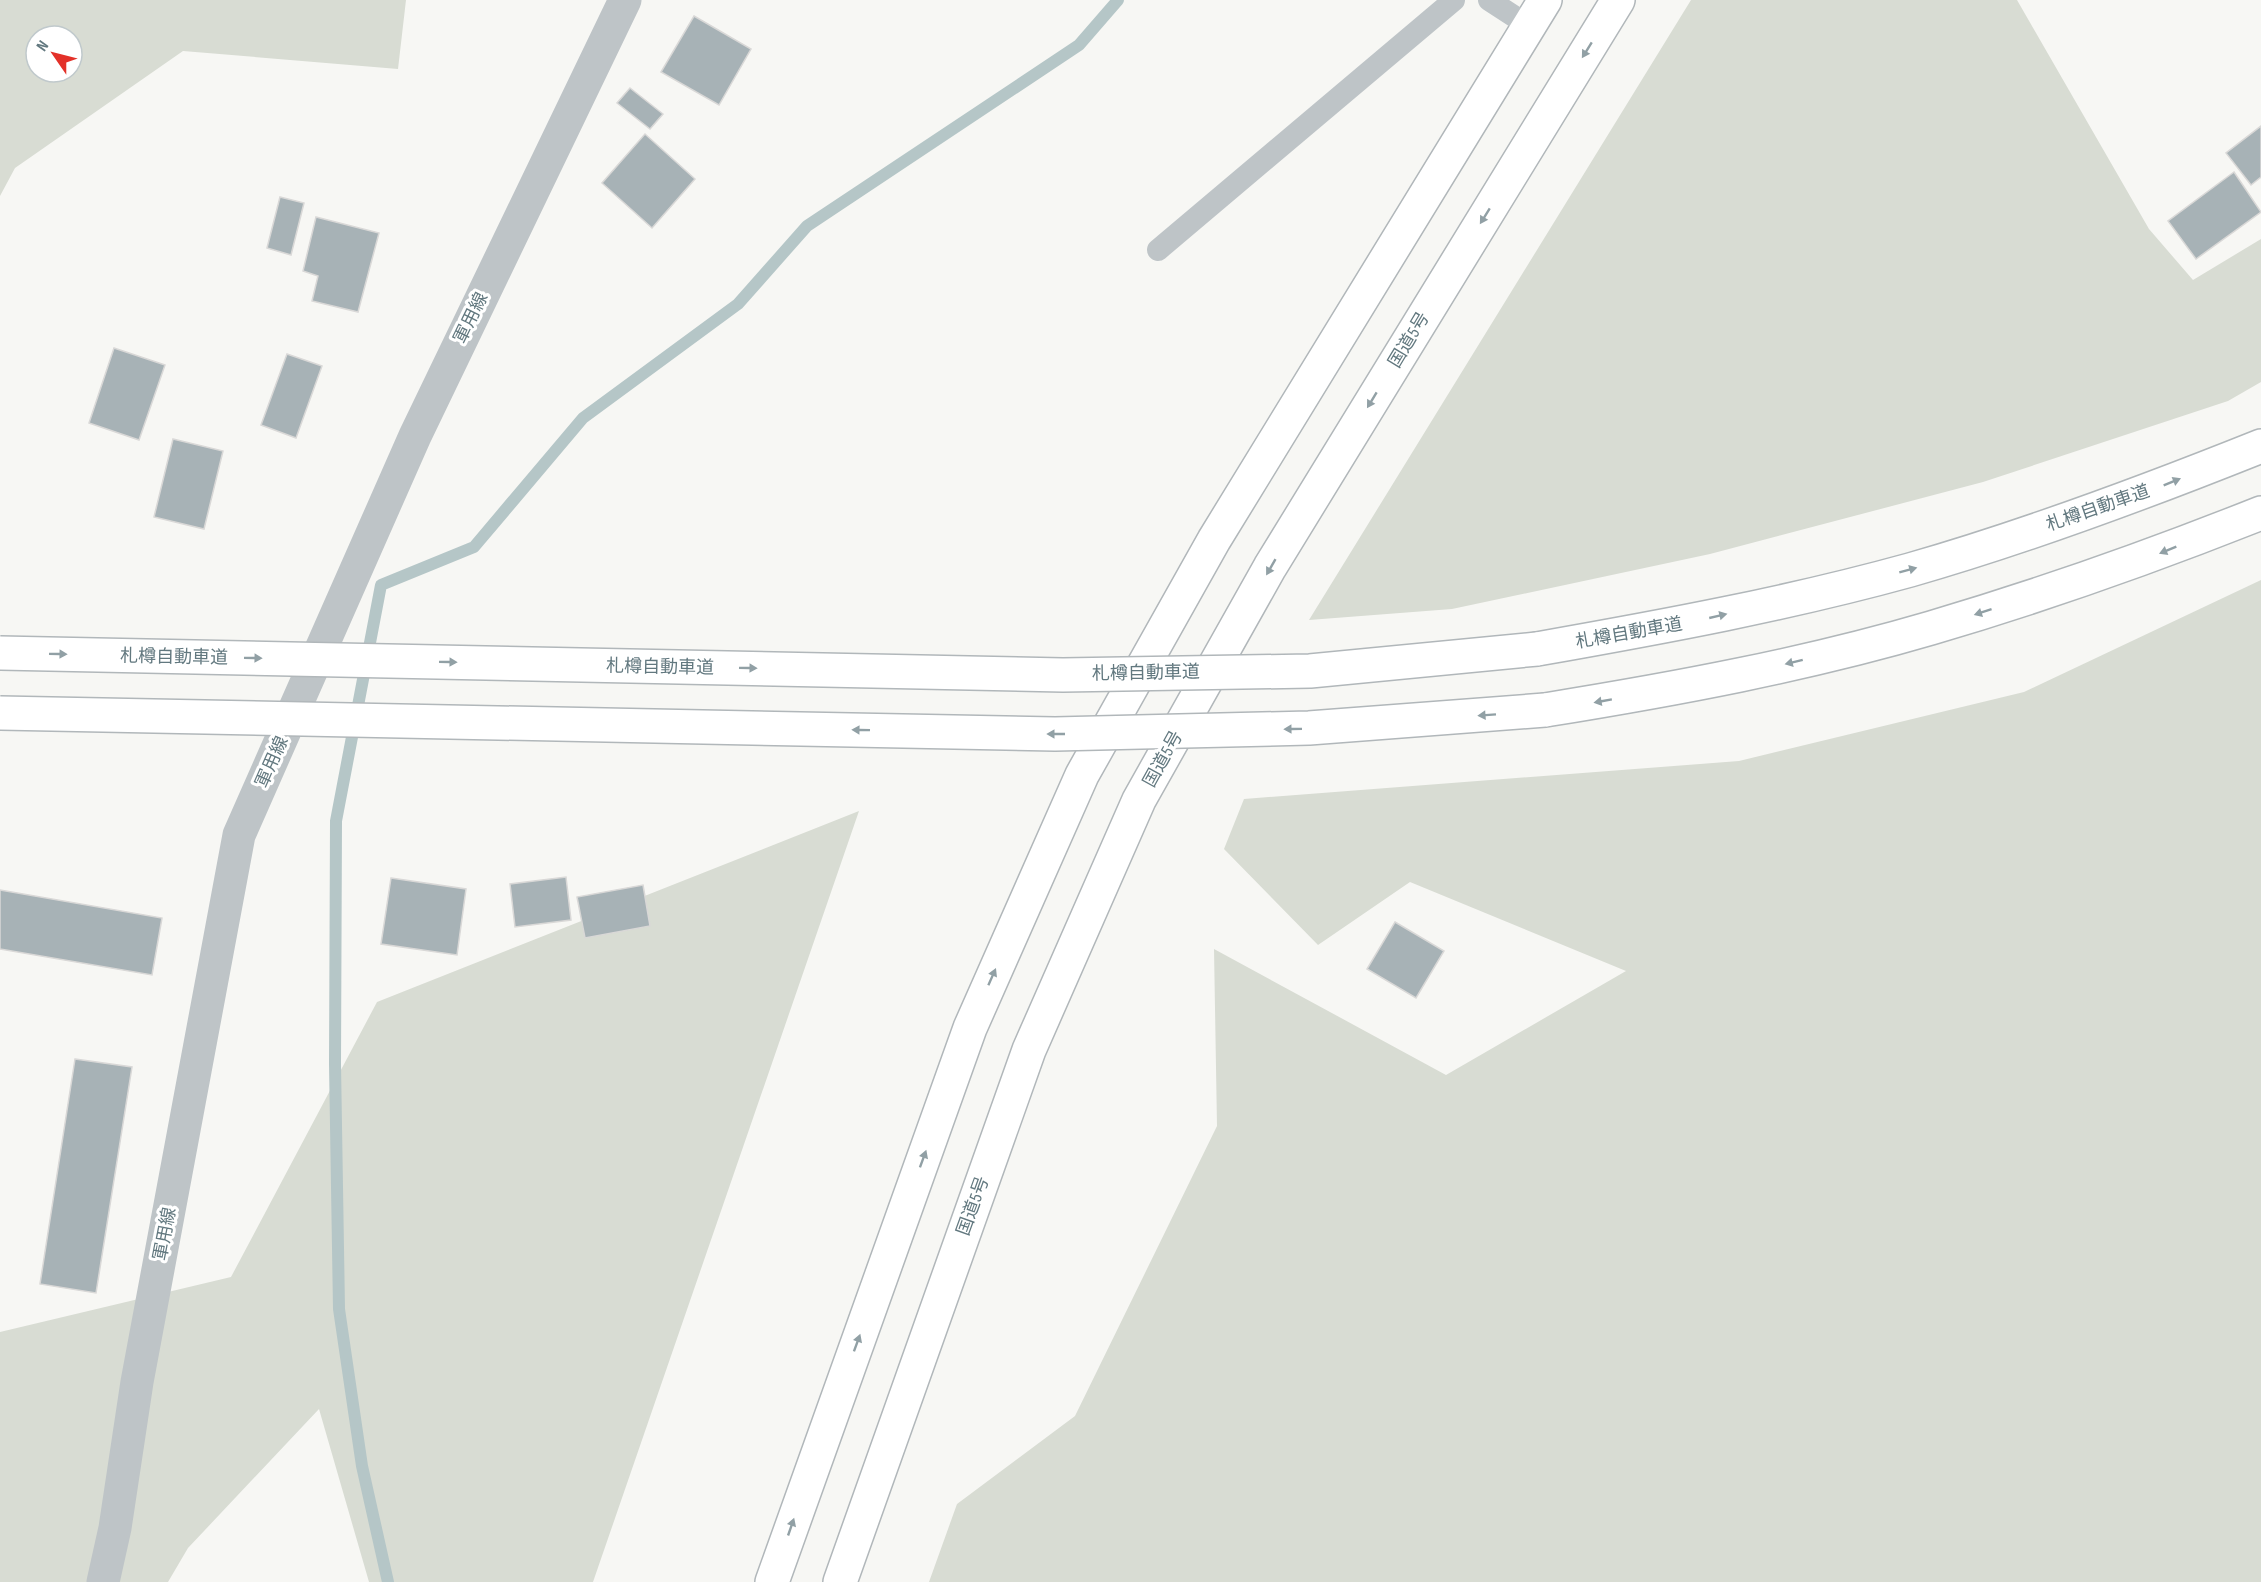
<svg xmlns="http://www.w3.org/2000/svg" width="2261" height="1582" viewBox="0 0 2261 1582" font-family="'Sofia Sans Condensed','Noto Sans JP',sans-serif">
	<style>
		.green { fill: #d8dcd3; fill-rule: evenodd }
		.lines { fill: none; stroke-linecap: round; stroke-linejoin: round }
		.stream { stroke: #b5c6c7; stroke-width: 12 }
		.building { fill: #a7b2b6; stroke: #d9d8d7; stroke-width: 1.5 }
		.trunk-casing { stroke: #b1b7ba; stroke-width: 36 }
		.motorway-casing { stroke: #b1b7ba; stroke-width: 36 }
		.service { stroke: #bec4c7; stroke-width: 22 }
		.minor { stroke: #bec4c7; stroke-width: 33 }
		.trunk { stroke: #fff; stroke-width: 33 }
		.motorway { stroke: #fff; stroke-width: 33 }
		.motorway-bridge-casing { stroke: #b1b7ba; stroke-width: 36; stroke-linecap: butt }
		.motorway-bridge { stroke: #fff; stroke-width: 33 }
		.oneway { fill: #91a0a5 }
		.labels { text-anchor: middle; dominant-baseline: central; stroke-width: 6; stroke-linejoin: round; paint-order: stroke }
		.street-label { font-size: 18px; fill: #62787f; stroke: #fff }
	</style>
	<rect width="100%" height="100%" fill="#f7f7f4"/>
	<path class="green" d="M0 0H406L398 69 183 51 15 168 0 196ZM36 36H72V72H36Z
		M1691 0H2017L2149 229 2193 280 2261 239V382L2228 401 1983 482 1710 554 1452 609 1309 620Z
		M2261 580V1582H929L957 1504 1075 1416 1217 1126 1214 949 1446 1075 1626 971 1410 882 1318 945 1224 849 1244 799 1739 761 2024 692Z
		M859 811 593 1582H369L319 1409 188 1548 168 1582H0V1332L231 1277 377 1002Z"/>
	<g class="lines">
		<path class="stream" d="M388 1582 362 1466 339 1309 335 1064 336 821 381 585 474 547 583 418 738 304 807 226 1079 45 1118 0"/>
	</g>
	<path class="building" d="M694 16 751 49 719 105 661 72Z
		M630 88 663 114 650 129 617 103Z
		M2261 126V177L2251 185 2226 153Z
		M645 134 695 179 652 228 602 183Z
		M2234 172 2261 212 2196 259 2168 221Z
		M280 197 304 203 291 255 267 248Z
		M316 217 379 233 358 312 312 301 318 276 303 271Z
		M114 348 165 365 139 440 89 423Z
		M287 354 322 366 296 438 261 425Z
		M173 439 223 451 204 529 154 517Z
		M566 877 571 920 515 927 510 884Z
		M391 878 466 889 457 955 381 944Z
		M643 885 650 926 585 938 577 897Z
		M0 890 162 918 152 975 0 949Z
		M1395 922 1444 951 1416 998 1367 969Z
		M75 1059 132 1067 96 1293 40 1284Z"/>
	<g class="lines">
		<g class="trunk-casing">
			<path id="trunk" d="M772 1582 970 1028 1082 775 1214 540 1545 0
				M840 1582 1029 1050 1139 800 1270 567 1618 0"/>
		</g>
		<g class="motorway-casing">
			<path id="motorway" d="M1537 649C1662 627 1787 604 1910 570 2029 536 2146 492 2261 446
				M1545 710C1675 689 1805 665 1931 628 2043 595 2153 556 2261 513"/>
		</g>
		<path class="service" d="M1489 0 1529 26
			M1158 250 1454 0"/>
		<path class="minor" d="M103 1582 115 1528 137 1382 239 835 415 436 625 0"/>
		<use href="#trunk" class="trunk"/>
		<use href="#motorway" class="motorway"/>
		<g class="motorway-bridge-casing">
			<path id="motorway-bridge" d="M0 653 1063 675 1310 671 1537 649
				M0 713 1055 734 1309 728 1545 710"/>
		</g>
		<use href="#motorway-bridge" class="motorway-bridge"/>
	</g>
	<defs><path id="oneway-solid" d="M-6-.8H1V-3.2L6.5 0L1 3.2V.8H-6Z" transform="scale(1.5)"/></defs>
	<g class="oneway">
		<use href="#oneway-solid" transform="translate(1587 50) rotate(122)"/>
		<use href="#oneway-solid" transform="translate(1485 216) rotate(122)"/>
		<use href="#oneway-solid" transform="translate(1372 400) rotate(121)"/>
		<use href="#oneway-solid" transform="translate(2172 482) rotate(-22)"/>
		<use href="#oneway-solid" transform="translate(2168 550) rotate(158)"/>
		<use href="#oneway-solid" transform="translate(1271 567) rotate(120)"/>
		<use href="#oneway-solid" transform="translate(1908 570) rotate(-15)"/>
		<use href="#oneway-solid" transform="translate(1983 612) rotate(162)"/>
		<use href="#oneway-solid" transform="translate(1718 616) rotate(-13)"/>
		<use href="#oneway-solid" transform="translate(58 654) rotate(1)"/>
		<use href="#oneway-solid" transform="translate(253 658) rotate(1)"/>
		<use href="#oneway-solid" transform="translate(448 662) rotate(1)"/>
		<use href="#oneway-solid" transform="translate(1794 662) rotate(166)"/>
		<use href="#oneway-solid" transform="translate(748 668) rotate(1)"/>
		<use href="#oneway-solid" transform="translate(1603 701) rotate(170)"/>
		<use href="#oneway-solid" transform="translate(1487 715) rotate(176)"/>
		<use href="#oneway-solid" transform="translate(1293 729) rotate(179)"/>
		<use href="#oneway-solid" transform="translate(861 730) rotate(-179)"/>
		<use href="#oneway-solid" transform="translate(1056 734) rotate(180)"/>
		<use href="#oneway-solid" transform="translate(992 977) rotate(-66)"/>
		<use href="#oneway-solid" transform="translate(923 1159) rotate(-70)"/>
		<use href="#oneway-solid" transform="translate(857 1343) rotate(-70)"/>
		<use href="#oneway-solid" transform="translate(791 1527) rotate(-71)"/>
	</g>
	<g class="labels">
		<g class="street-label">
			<text transform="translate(471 318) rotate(-64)">軍用線</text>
			<text transform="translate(1409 340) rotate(-59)">国道5号</text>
			<text transform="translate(2098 508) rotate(-19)">札樽自動車道</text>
			<text transform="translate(1629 633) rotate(-10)">札樽自動車道</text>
			<text transform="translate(174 657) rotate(1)">札樽自動車道</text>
			<text transform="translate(660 667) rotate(1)">札樽自動車道</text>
			<text transform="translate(1146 673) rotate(-1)">札樽自動車道</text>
			<text transform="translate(1163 759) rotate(-61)">国道5号</text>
			<text transform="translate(272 762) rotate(-66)">軍用線</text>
			<text transform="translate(973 1206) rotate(-70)">国道5号</text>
			<text transform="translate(165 1234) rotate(-79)">軍用線</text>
		</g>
	</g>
	<g transform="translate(54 54) rotate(305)"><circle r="28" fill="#ffffff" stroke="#c0c9cc" stroke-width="1.5"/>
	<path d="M0-4.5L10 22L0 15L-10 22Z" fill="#e33129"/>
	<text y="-9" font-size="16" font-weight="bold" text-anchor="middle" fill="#62787f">N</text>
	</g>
</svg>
